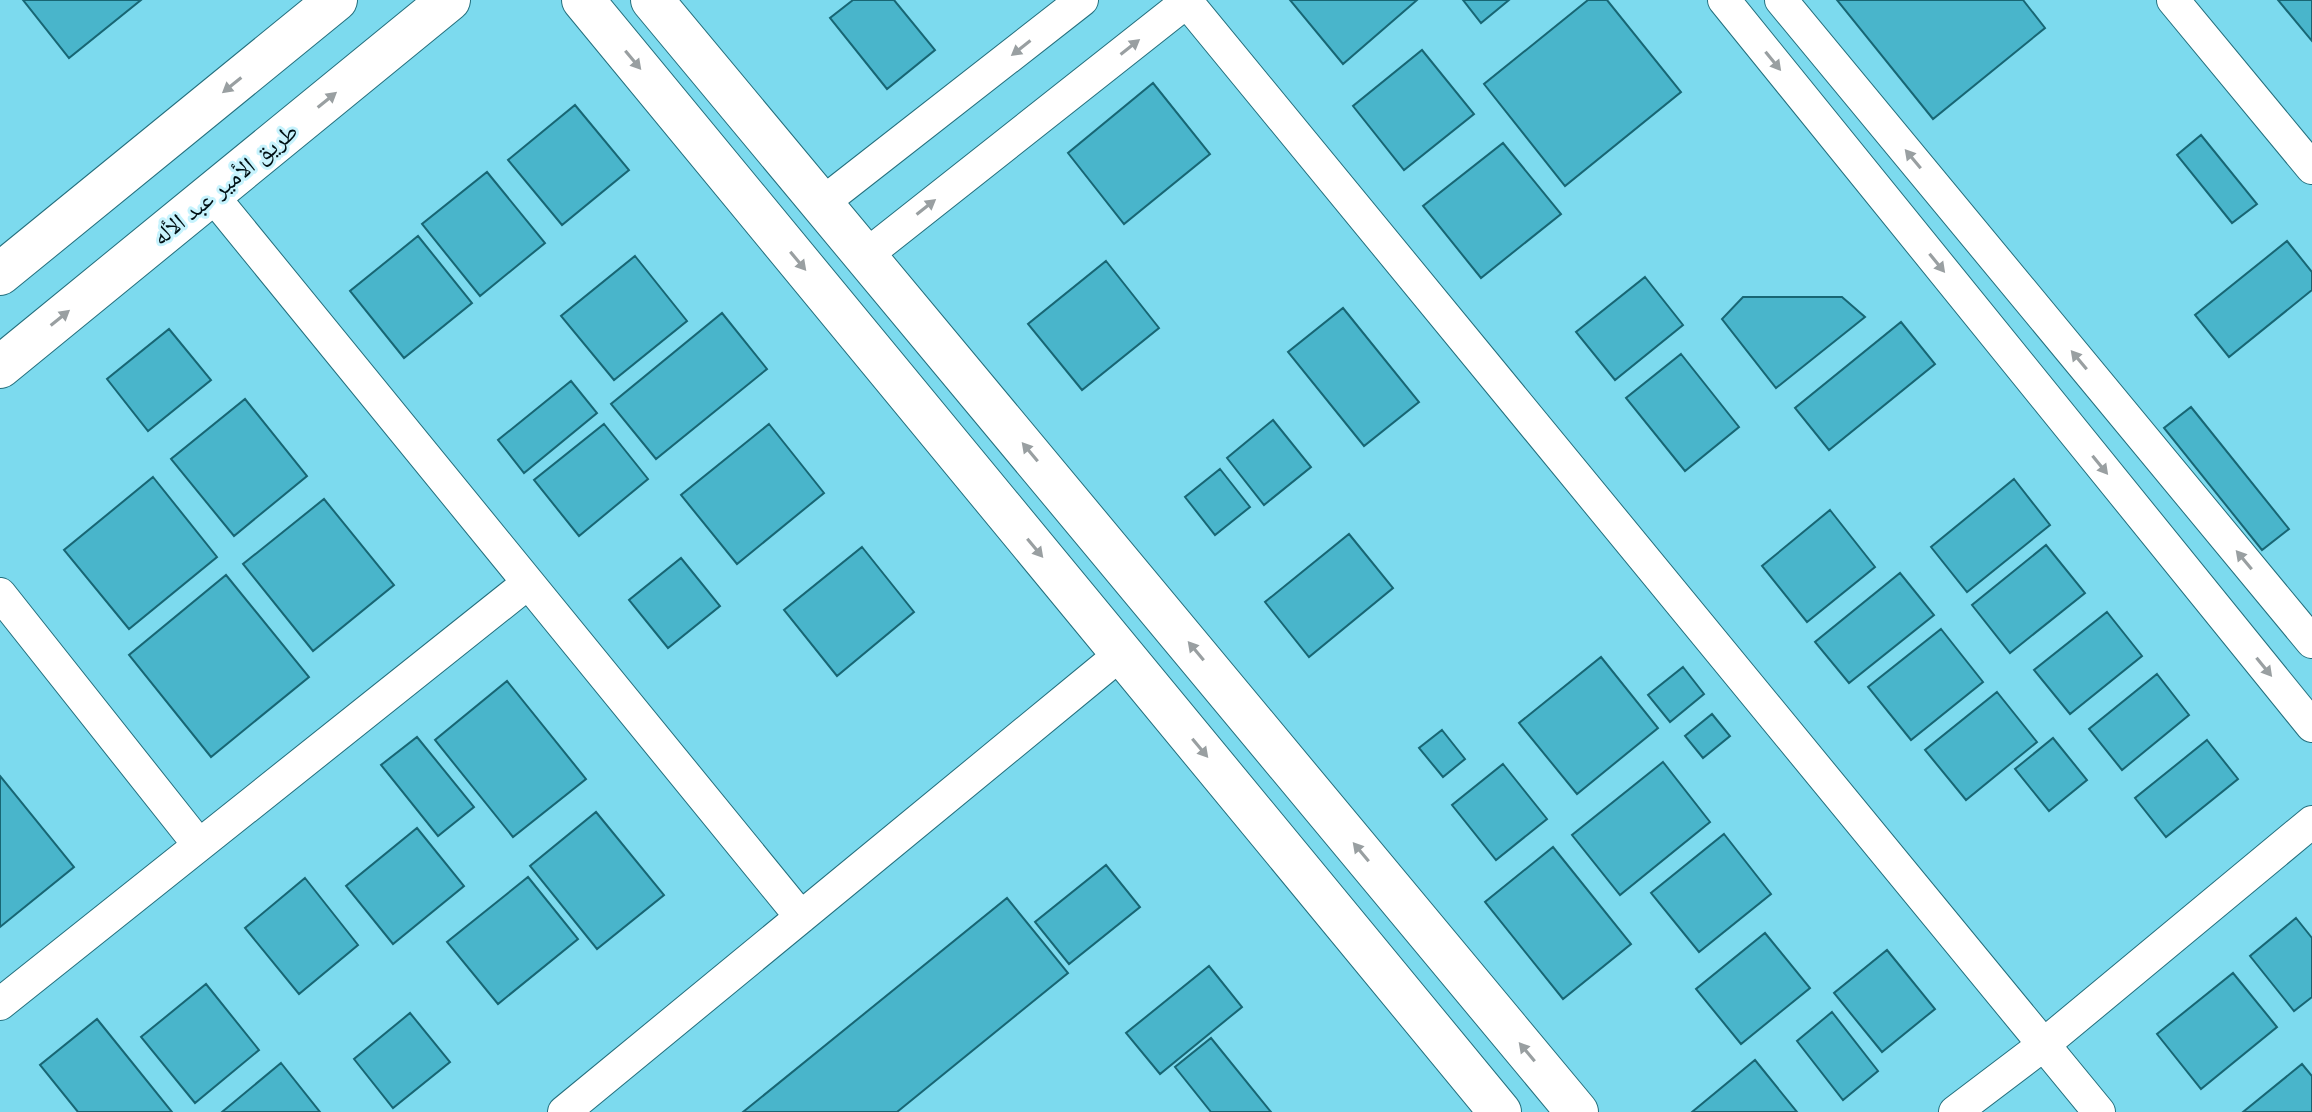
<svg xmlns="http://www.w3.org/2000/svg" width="2312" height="1112" viewBox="0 0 2312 1112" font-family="Roboto,'Noto Naskh Arabic',sans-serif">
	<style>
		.building { fill: #49b5cb; stroke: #186674; stroke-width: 2 }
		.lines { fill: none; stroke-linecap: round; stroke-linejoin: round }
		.minor-casing { stroke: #246f7d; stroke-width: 34 }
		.tertiary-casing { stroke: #246f7d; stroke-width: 44 }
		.minor { stroke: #fff; stroke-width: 32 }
		.tertiary { stroke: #fff; stroke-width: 42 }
		.oneway { fill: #999fa1 }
		.labels { text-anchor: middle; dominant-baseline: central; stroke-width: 6; stroke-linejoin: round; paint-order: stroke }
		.street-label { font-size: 24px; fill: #001014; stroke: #c7f3fd }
	</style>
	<rect width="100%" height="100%" fill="#7cdaee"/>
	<path class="building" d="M23 0H141L69 58Z
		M853 0H894L935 50 887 89 830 18Z
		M1290 0H1417L1343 64Z
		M1463 0H1509L1481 23Z
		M1588 0H1607L1681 92 1565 186 1484 84Z
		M1837 0H2023L2045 28 1933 119Z
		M2278 0H2312V41Z
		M1422 50 1474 114 1404 170 1353 106Z
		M1153 83 1210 154 1124 224 1068 153Z
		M575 105 629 170 562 225 508 160Z
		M2201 135 2257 204 2232 223 2177 155Z
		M1503 143 1561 214 1481 278 1423 206Z
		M487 172 545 243 480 296 422 224Z
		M418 236 472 303 404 358 350 291Z
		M2287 241 2312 272V290L2229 357 2195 315Z
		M635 256 687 321 614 380 561 316Z
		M1106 261 1159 328 1082 390 1028 324Z
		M1645 277 1683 325 1615 380 1576 332Z
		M1743 297H1842L1865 317 1776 388 1722 319Z
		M1343 308 1419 402 1364 446 1288 352Z
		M722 313 767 369 656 459 611 404Z
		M1901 322 1935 364 1829 450 1795 408Z
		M169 329 211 380 148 431 107 379Z
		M1681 354 1739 427 1685 471 1626 398Z
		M571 381 597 413 524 473 498 440Z
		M245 399 307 476 234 536 171 459Z
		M2191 407 2289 529 2262 550 2164 428Z
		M1273 420 1311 467 1264 505 1227 458Z
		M604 424 648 479 579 536 534 480Z
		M769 424 824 493 737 564 681 495Z
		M1220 469 1250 507 1215 535 1185 497Z
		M153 477 217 557 129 629 64 550Z
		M2014 479 2050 525 1967 592 1931 547Z
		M324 499 394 585 313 651 243 564Z
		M1830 510 1875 567 1807 622 1762 566Z
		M1349 534 1393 588 1309 657 1265 602Z
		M2046 545 2085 593 2010 653 1972 605Z
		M862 547 914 612 837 676 784 610Z
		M681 558 720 606 668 648 629 600Z
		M1900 573 1934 615 1849 683 1815 642Z
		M226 575 309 677 211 757 129 655Z
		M2107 612 2142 656 2070 714 2034 670Z
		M1941 629 1983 682 1911 740 1868 687Z
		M1601 657 1658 728 1577 794 1519 723Z
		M1683 667 1704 694 1670 722 1648 695Z
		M2157 674 2189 715 2122 770 2089 729Z
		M507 681 586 779 513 837 435 740Z
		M1997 692 2037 742 1966 800 1925 750Z
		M1712 714 1730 736 1703 758 1685 736Z
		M1442 730 1465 759 1443 777 1419 748Z
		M417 737 474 807 438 836 381 765Z
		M2053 738 2087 780 2049 811 2015 769Z
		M2207 740 2238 779 2166 837 2135 798Z
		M1663 762 1710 822 1620 895 1572 835Z
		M1503 764 1547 819 1496 860 1452 805Z
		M0 776 74 867 0 927Z
		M596 812 664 895 597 949 530 866Z
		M417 828 464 886 393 944 346 886Z
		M1724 834 1771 894 1699 952 1651 893Z
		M1553 847 1631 944 1563 999 1485 902Z
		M1106 865 1140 907 1069 964 1035 922Z
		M528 877 578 939 498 1004 447 942Z
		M305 878 358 945 299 994 245 928Z
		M1007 898 1068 973 897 1112H743Z
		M2296 918 2312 938V997L2294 1011 2250 956Z
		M1765 933 1810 988 1741 1044 1696 989Z
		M1887 950 1935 1009 1882 1052 1834 993Z
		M1209 966 1242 1007 1160 1074 1126 1033Z
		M2233 973 2277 1027 2201 1089 2157 1034Z
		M206 984 259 1050 195 1103 141 1037Z
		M1832 1012 1878 1071 1843 1100 1797 1041Z
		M410 1013 450 1062 393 1108 354 1059Z
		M97 1019 172 1112H78L40 1065Z
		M1211 1038 1271 1112H1211L1175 1067Z
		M1755 1060 1797 1112H1692Z
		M281 1063 320 1112H222Z
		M2302 1064 2312 1076V1112H2243Z"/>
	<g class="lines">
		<g class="minor-casing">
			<path id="minor" d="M1724 0 2312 726
				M1781 0 2312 642
				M2173 0 2312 168
				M1187 2 2099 1112
				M212 195 801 917
				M821 204 1082 0
				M865 256 1189 0
				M0 594 199 845
				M0 1004 528 583
				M564 1112 1122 653
				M1955 1112 2042 1046 2312 822"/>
		</g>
		<g class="tertiary-casing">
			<path id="tertiary" d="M583 0 1500 1112
				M652 0 1577 1112
				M0 274 336 0
				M0 367 449 0"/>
		</g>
		<use href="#minor" class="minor"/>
		<use href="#tertiary" class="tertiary"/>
	</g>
	<defs><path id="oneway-solid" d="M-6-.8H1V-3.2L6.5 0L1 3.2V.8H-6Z" transform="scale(2)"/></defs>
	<g class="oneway">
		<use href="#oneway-solid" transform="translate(1130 47) rotate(-38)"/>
		<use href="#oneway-solid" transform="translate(1021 48) rotate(142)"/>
		<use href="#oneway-solid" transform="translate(633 60) rotate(50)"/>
		<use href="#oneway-solid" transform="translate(1773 61) rotate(51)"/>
		<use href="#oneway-solid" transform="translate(232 85) rotate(141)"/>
		<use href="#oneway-solid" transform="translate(327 100) rotate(-39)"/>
		<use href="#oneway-solid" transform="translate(1913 159) rotate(-130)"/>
		<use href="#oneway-solid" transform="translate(926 207) rotate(-38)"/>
		<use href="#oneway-solid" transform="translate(798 261) rotate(50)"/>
		<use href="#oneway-solid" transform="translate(1937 263) rotate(51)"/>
		<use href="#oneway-solid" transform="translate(60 318) rotate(-39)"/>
		<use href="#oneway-solid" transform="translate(2079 360) rotate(-130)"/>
		<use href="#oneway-solid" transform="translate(1030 452) rotate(-130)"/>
		<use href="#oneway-solid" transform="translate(2100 465) rotate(51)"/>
		<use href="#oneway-solid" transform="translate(1035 548) rotate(50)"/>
		<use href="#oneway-solid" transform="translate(2244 560) rotate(-130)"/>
		<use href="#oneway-solid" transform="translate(1196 651) rotate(-130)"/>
		<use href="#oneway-solid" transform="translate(2264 667) rotate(51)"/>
		<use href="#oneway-solid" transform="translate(1200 748) rotate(50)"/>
		<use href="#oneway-solid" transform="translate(1361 852) rotate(-130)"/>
		<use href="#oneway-solid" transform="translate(1527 1052) rotate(-130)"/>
	</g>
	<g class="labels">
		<g class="street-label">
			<text transform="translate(225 184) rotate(-39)">طريق الأمير عبد الأله</text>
		</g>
	</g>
</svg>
